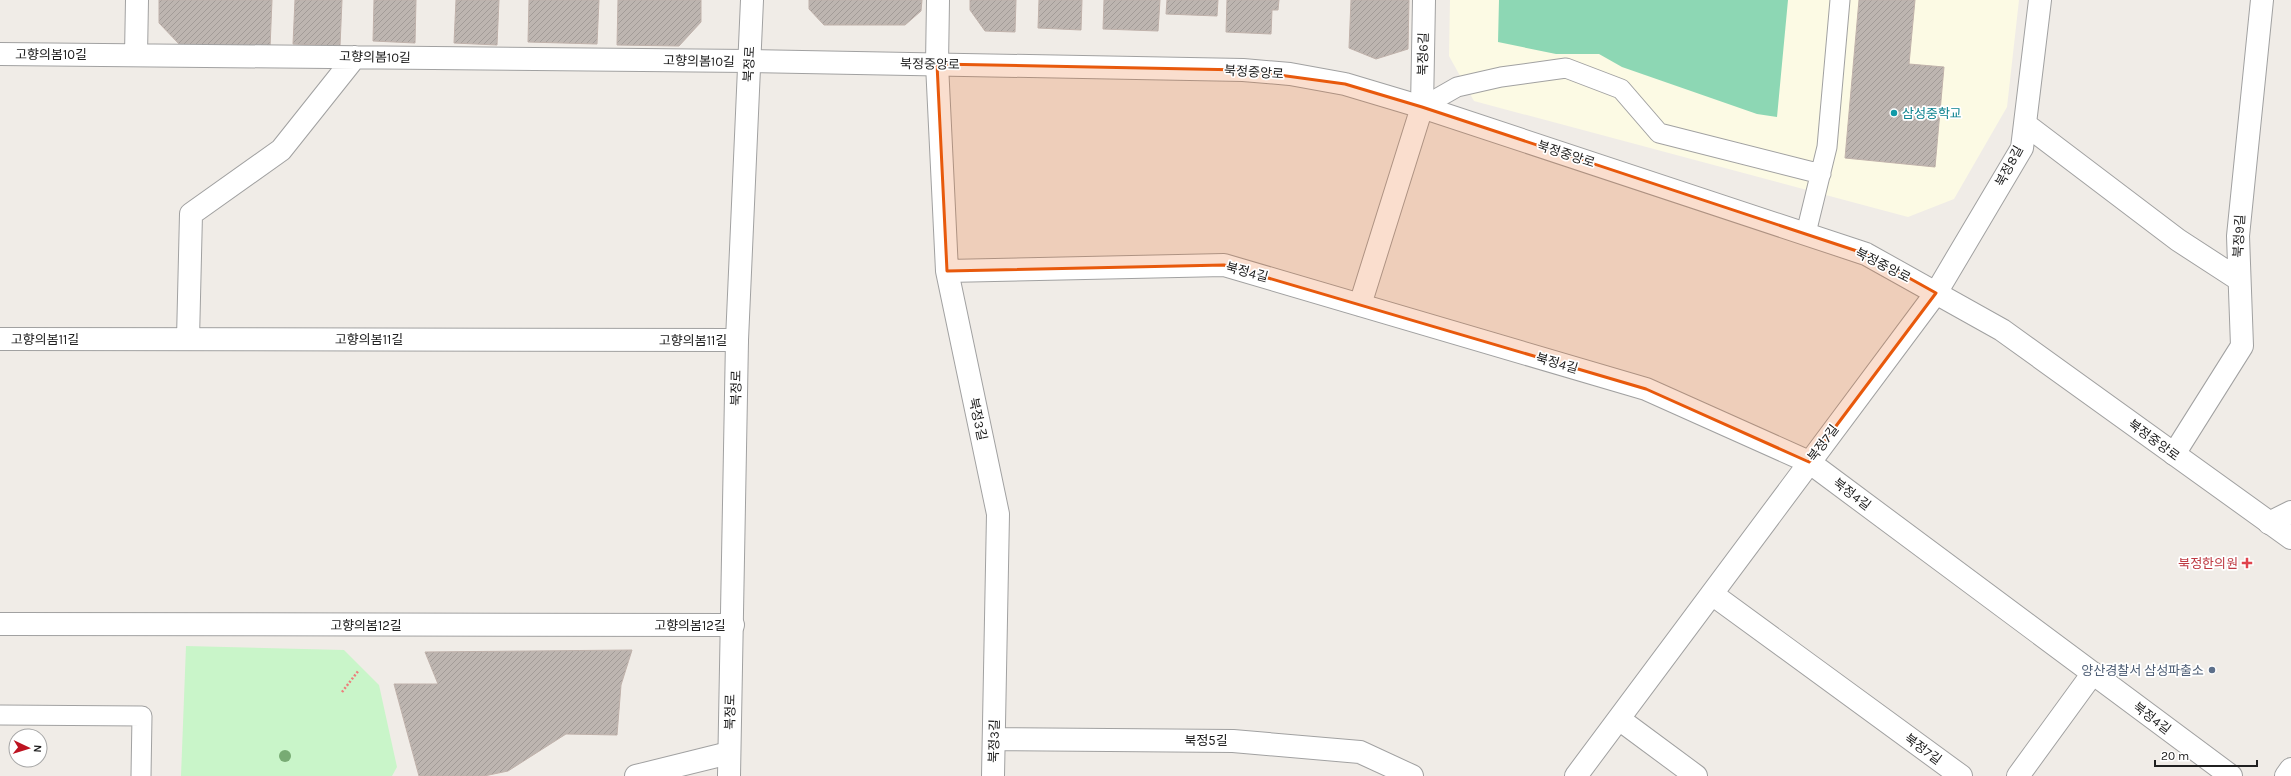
<svg xmlns="http://www.w3.org/2000/svg" width="2291" height="776" viewBox="0 0 2291 776" font-family="Karla,'Noto Sans KR',sans-serif">
	<style>
		.education { fill: #fcfae4 }
		.park { fill: #c9f5c9 }
		.pitch { fill: #8dd7b4 }
		.building { fill: url(#building-hatch); stroke: #c0b2ab }
		.lines { fill: none; stroke-linecap: round; stroke-linejoin: round }
		.service-casing { stroke: #a1a1a1; stroke-width: 21 }
		.minor-casing { stroke: #a1a1a1; stroke-width: 24 }
		.tertiary-casing { stroke: #a1a1a1; stroke-width: 24 }
		.path { stroke: #ed7d7b; stroke-width: 2.5; stroke-dasharray: 2 2; stroke-linecap: butt }
		.service { stroke: #fff; stroke-width: 19 }
		.minor { stroke: #fff; stroke-width: 22 }
		.tertiary { stroke: #fff; stroke-width: 22 }
		.tree { fill: #78ab74 }
		.marked { fill: #e8590c; fill-opacity: 0.2; stroke: #e8590c; stroke-width: 3; stroke-linejoin: round }
		.culture-dot { fill: #0f9aa8; stroke: #fff; stroke-width: 1.5 }
		.health-dot { fill: #e0444e; stroke: #fff; stroke-width: 1.5 }
		.service-dot { fill: #5c6f8a; stroke: #fff; stroke-width: 1.5 }
		.labels { text-anchor: middle; dominant-baseline: central; stroke-width: 3.5; stroke-linejoin: round; paint-order: stroke }
		.street-label { font-size: 13px; fill: #202020; stroke: #fff }
		.culture-label { font-size: 13px; fill: #0d838f; stroke: #fff; text-anchor: start }
		.health-label { font-size: 13px; fill: #be3a42; stroke: #fff; text-anchor: end }
		.service-label { font-size: 13px; fill: #4e5e75; stroke: #fff; text-anchor: end }
	</style>
	<defs>
		<pattern id="building-hatch" width="6" height="6" patternUnits="userSpaceOnUse"><rect width="6" height="6" fill="#bdb5b0"/><path d="M-1 1l2-2M0 6l6-6M5 7l2-2" fill="none" stroke="#a29b97"/></pattern>
	</defs>
	<rect width="100%" height="100%" fill="#f0ece7"/>
	<path class="education" d="M1450 0H2019L2007 107 1954 199 1908 217 1474 101 1449 56Z"/>
	<path class="park" d="M186 646 344 650 379 685 397 767 392 776H181Z"/>
	<path class="pitch" d="M1499 0H1788L1777 117 1757 114 1622 67 1599 54H1556L1498 42Z"/>
	<path class="building" d="M159 0H272L270 48 180 45 159 23Z
		M295 0H342L340 46 293 44Z
		M374 0H416L415 43 373 41Z
		M456 0H499L497 45 454 43Z
		M529 0H599L597 44 528 42Z
		M618 0H701V22L679 46 617 45Z
		M809 0H922L921 11 905 25H824L809 9Z
		M970 0H1016L1015 32 985 31 970 10Z
		M1039 0H1082L1081 30 1038 28Z
		M1104 0H1160L1158 31 1103 29Z
		M1167 0H1218L1217 16 1166 14Z
		M1227 0H1279L1278 10H1272L1271 34 1226 32Z
		M1351 0H1409L1408 49 1376 59 1349 48Z
		M1859 0H1915L1909 64 1944 67 1935 167 1845 158Z
		M632 650 621 685 617 735 566 734 508 771 484 776H419L394 684H438L425 652Z"/>
	<g class="lines">
		<g class="service-casing">
			<path id="service" d="M1422 107 1457 87 1501 77 1566 68 1621 89 1659 133 1821 174
				M1806 233 1827 147 1840 0
				M0 715 142 716 141 776"/>
		</g>
		<g class="minor-casing">
			<path id="minor" d="M938 0 937 64 947 271 998 514 993 776
				M0 54 749 61
				M136 55 137 0
				M2025 124 2178 240 2238 279
				M947 271 1224 265 1646 389 1809 462 2231 776
				M1360 305 1422 107 1424 0
				M0 339 737 340
				M188 339 191 214 281 150 355 57
				M2174 454 2242 346 2238 236 2262 0
				M2269 523 2291 512
				M1712 594 1961 776
				M0 624 733 625
				M1619 719 1696 776
				M994 739 1233 741 1360 752 1412 776
				M636 776 729 753
				M1576 776 1936 293 2022 148 2040 0
				M2018 776 2093 673
				M2286 776 2291 769"/>
		</g>
		<g class="tertiary-casing">
			<path id="tertiary" d="M749 61 1243 70 1290 74 1345 84 1422 107 1866 254 2002 330 2291 538
				M729 776 737 340 752 0"/>
		</g>
		<path class="path" d="M342 692 359 670"/>
		<use href="#service" class="service"/>
		<use href="#minor" class="minor"/>
		<use href="#tertiary" class="tertiary"/>
	</g>
	<circle class="tree" cx="285" cy="756" r="6"/>
	<path class="marked" d="M937 64 1243 70 1345 84 1422 107 1866 254 1936 293 1809 462 1646 389 1224 265 947 271Z"/>
	<circle class="culture-dot" cx="1894" cy="113" r="4"/>
	<path class="health-dot" d="M2245 557h4v4h4v4h-4v4h-4v-4h-4v-4h4z"/>
	<circle class="service-dot" cx="2212" cy="670" r="4"/>
	<g class="labels">
		<g class="street-label">
			<text x="51" y="54">고향의봄10길</text>
			<text transform="translate(1423 54) rotate(-89)">북정6길</text>
			<text transform="translate(375 57) rotate(1)">고향의봄10길</text>
			<text transform="translate(699 61) rotate(1)">고향의봄10길</text>
			<text transform="translate(749 64) rotate(-87)">북정로</text>
			<text transform="translate(930 64) rotate(1)">북정중앙로</text>
			<text transform="translate(1254 72) rotate(4)">북정중앙로</text>
			<text transform="translate(1566 154) rotate(18)">북정중앙로</text>
			<text transform="translate(2009 166) rotate(-62)">북정8길</text>
			<text transform="translate(2239 236) rotate(-87)">북정9길</text>
			<text transform="translate(1883 265) rotate(27)">북정중앙로</text>
			<text transform="translate(1247 272) rotate(15)">북정4길</text>
			<text x="45" y="339">고향의봄11길</text>
			<text x="369" y="339">고향의봄11길</text>
			<text x="693" y="340">고향의봄11길</text>
			<text transform="translate(1557 363) rotate(16)">북정4길</text>
			<text transform="translate(736 388) rotate(-89)">북정로</text>
			<text transform="translate(978 419) rotate(78)">북정3길</text>
			<text transform="translate(2154 440) rotate(36)">북정중앙로</text>
			<text transform="translate(1823 443) rotate(-53)">북정7길</text>
			<text transform="translate(1852 494) rotate(37)">북정4길</text>
			<text x="366" y="625">고향의봄12길</text>
			<text x="690" y="625">고향의봄12길</text>
			<text transform="translate(730 712) rotate(-89)">북정로</text>
			<text transform="translate(2152 718) rotate(37)">북정4길</text>
			<text x="1206" y="740">북정5길</text>
			<text transform="translate(994 741) rotate(-88)">북정3길</text>
			<text transform="translate(1923 749) rotate(36)">북정7길</text>
		</g>
		<g class="culture-label">
			<text x="1902" y="113">삼성중학교</text>
		</g>
		<g class="health-label">
			<text x="2238" y="563">북정한의원</text>
		</g>
		<g class="service-label">
			<text x="2204" y="670">양산경찰서 삼성파출소</text>
		</g>
	</g>
	<g transform="translate(28 748) rotate(94)"><circle r="19" fill="#ffffff" stroke="#a6a6a6"/>
	<path d="M0-3L7 15L0 10L-7 15Z" fill="#bd1321"/>
	<text y="-6" font-size="11" font-weight="bold" text-anchor="middle" fill="#202020">N</text>
	</g>
	<path d="M2155 760v6h102v-6" fill="none" stroke="#202020" stroke-width="2"/>
	<text x="2161" y="760" font-size="12" fill="#202020" stroke="#ffffff" stroke-width="3" paint-order="stroke">20 m</text>
</svg>
